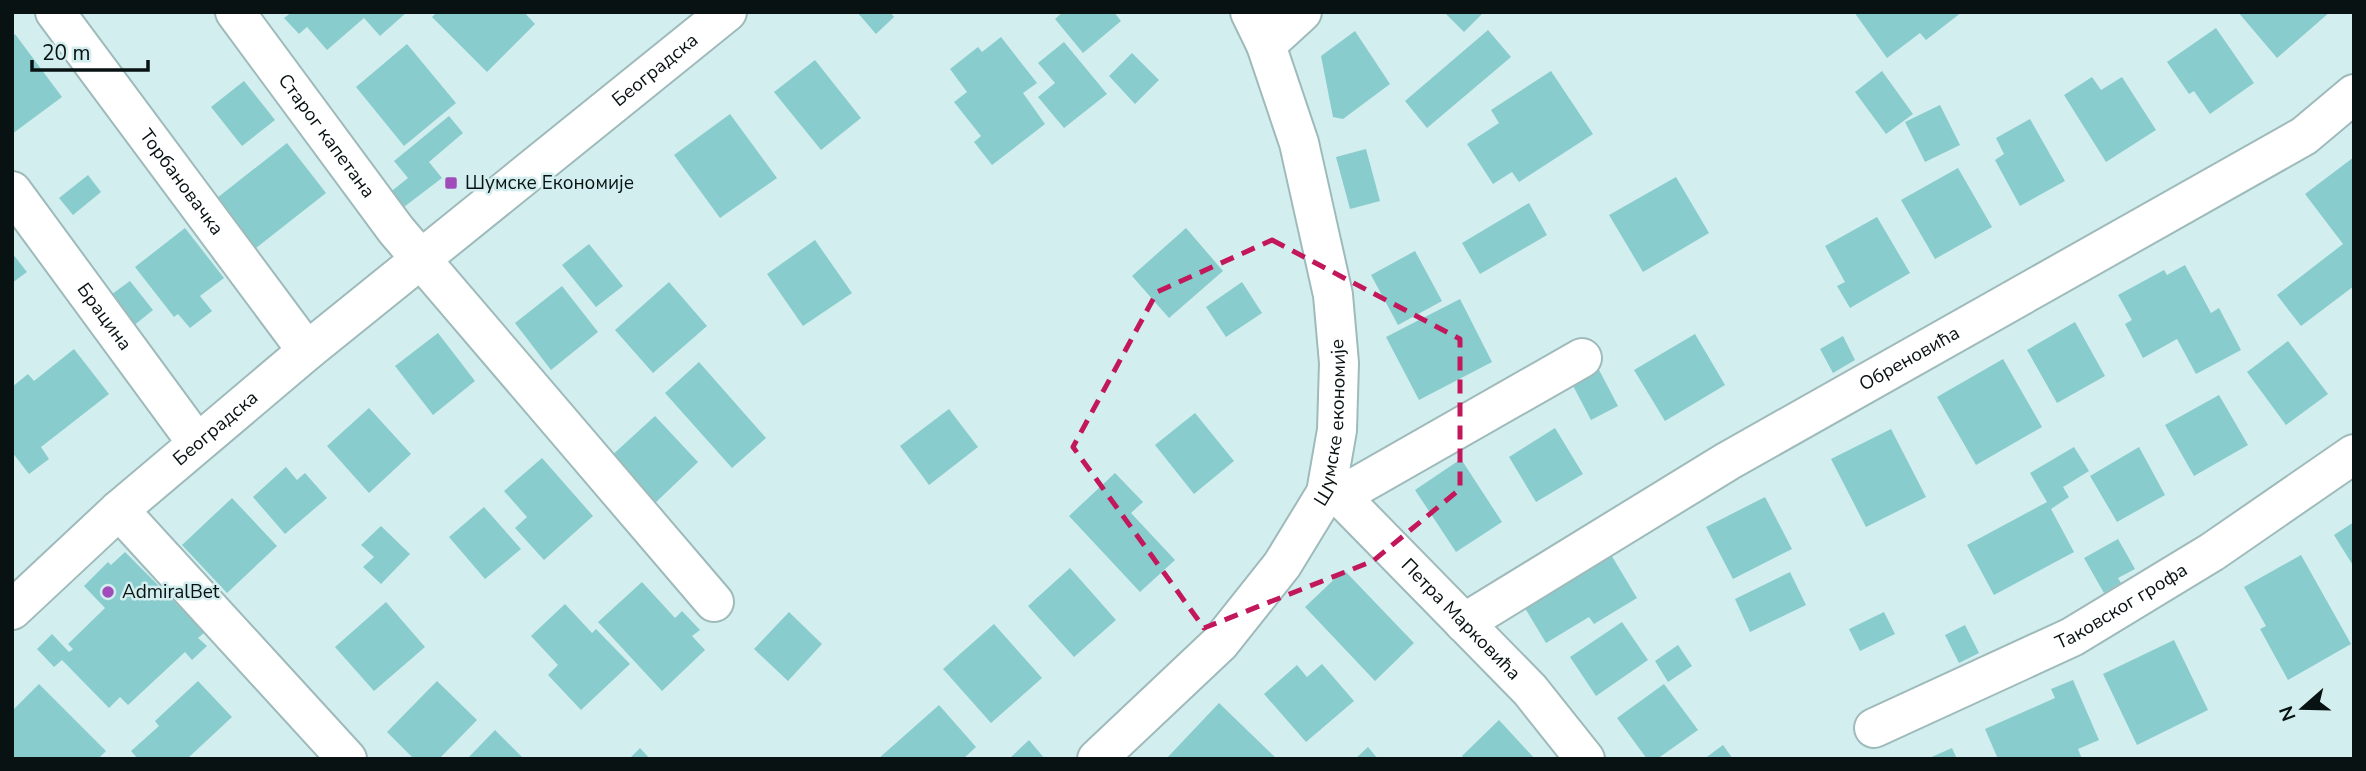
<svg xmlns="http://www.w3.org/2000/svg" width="2366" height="771" viewBox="0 0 2366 771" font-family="'Nunito Sans',sans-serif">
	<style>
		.building { fill: #89cccd }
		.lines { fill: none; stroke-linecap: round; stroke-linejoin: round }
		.minor-casing { stroke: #9fbaba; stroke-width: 42 }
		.major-casing { stroke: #9fbaba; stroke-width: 42 }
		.minor { stroke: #fff; stroke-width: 38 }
		.major { stroke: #fff; stroke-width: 38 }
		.marked { fill: none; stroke: #c2185b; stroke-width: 5; stroke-dasharray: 14 9; stroke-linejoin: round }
		.poi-dot { fill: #a04cba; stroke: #d3eeee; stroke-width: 2.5 }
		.labels { text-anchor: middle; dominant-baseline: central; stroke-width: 5; stroke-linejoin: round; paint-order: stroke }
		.street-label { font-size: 19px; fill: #091213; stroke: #d3eeee }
		.poi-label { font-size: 19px; fill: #091213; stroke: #d3eeee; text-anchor: start }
	</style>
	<rect width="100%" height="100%" fill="#d3eeee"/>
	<path class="building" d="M292 12H407L380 36 364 18 327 50 307 27 299 34 284 18Z
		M437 12H524L535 24 487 72 432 17Z
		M857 12H890L894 17 876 34Z
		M1063 12H1114L1121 21 1083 53 1055 19Z
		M1444 12H1484L1464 32Z
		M1854 12H1962L1926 40 1920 33 1887 58Z
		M2238 12H2330L2277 58Z
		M2216 28 2254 83 2210 114 2194 91 2189 94 2167 62Z
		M1488 30 1511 57 1427 128 1405 101Z
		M1355 31 1390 84 1343 119 1333 117 1321 56Z
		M15 34 62 97 12 134V37Z
		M1001 37 1037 83 1023 93 1045 124 992 165 974 142 981 136 954 102 967 92 950 69 978 47 982 52Z
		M1064 42 1107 94 1064 128 1038 97 1055 83 1038 63Z
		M407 44 456 103 404 146 356 87Z
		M1132 53 1159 80 1135 104 1109 76Z
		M815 60 861 118 821 150 774 92Z
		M1551 71 1593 134 1519 182 1512 172 1493 184 1467 144 1499 123 1491 110Z
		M1882 71 1913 114 1886 134 1855 92Z
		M2092 77 2101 90 2122 77 2156 130 2106 162 2064 95Z
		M244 81 275 120 242 146 211 107Z
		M1940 105 1960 145 1925 162 1905 122Z
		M730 114 777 178 720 218 674 155Z
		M449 116 463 133 429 162 442 178 400 210 388 194 408 178 394 161Z
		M2030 119 2065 181 2020 206 1995 160 2004 154 1996 138Z
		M287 143 326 193 256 248 217 198Z
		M1366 149 1380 201 1350 209 1336 157Z
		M2354 157V286L2301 326 2277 295 2343 244 2305 194Z
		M1958 168 1992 227 1935 259 1901 200Z
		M88 175 101 192 73 215 59 198Z
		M1676 177 1709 233 1643 272 1609 215Z
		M1529 203 1547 235 1480 274 1462 243Z
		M1877 217 1910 273 1850 308 1837 286 1845 282 1825 246Z
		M185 228 224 278 200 296 212 311 190 328 178 314 174 317 135 267Z
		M1186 228 1223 271 1169 318 1132 276Z
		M815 240 852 293 803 326 767 274Z
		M589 244 623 286 596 307 562 265Z
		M1415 251 1442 301 1398 325 1371 275Z
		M12 253 27 272 12 283Z
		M2185 265 2211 313 2219 308 2241 350 2196 374 2177 339 2143 358 2125 324 2132 320 2118 295 2164 270 2167 275Z
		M130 281 153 310 132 327 108 297Z
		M669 282 707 326 653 373 615 330Z
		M1242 282 1262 313 1226 337 1206 307Z
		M562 286 598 332 551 370 515 323Z
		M1460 299 1492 362 1419 400 1386 337Z
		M2075 322 2105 376 2057 403 2027 350Z
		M438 333 475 381 433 415 395 366Z
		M1695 334 1725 385 1665 421 1634 370Z
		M1843 336 1855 360 1833 373 1820 349Z
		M2288 341 2328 394 2286 425 2247 372Z
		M74 349 109 394 41 447 49 459 29 474 12 452V387L28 374 34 381Z
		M2003 359 2042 427 1976 465 1937 397Z
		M699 362 766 438 732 468 665 393Z
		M1597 366 1618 406 1591 420 1570 380Z
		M2219 395 2248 445 2194 476 2165 425Z
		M369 408 411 454 369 493 327 446Z
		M949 409 978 447 929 485 900 446Z
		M1195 413 1234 461 1194 494 1155 445Z
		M655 416 698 462 652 506 608 459Z
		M1555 428 1583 474 1536 502 1509 457Z
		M1891 429 1926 497 1866 527 1831 459Z
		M2074 447 2089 471 2063 487 2069 497 2051 509 2074 552 1994 595 1967 545 2047 502 2030 473Z
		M2139 447 2165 495 2117 522 2090 476Z
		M542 458 593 516 544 560 515 528 527 517 504 491Z
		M1461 459 1502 522 1456 552 1415 490Z
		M286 467 297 480 305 473 327 498 285 534 253 497Z
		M1115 473 1143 502 1131 513 1175 560 1140 592 1069 516Z
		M1765 497 1792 549 1733 579 1706 527Z
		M232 498 277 546 227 593 182 545Z
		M484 507 521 549 485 579 449 537Z
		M2354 522V567L2334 535Z
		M381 526 410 554 381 584 363 567 374 557 361 545Z
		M2118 539 2135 569 2118 578 2121 583 2104 593 2084 558Z
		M1607 548 1637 598 1594 624 1589 617 1546 643 1520 600Z
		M125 552 205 632 198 638 207 646 192 660 185 652 128 705 120 697 109 708 62 660 54 667 37 649 52 634 69 652 73 649 68 644 105 608 84 586 108 562 111 565Z
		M2301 555 2351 644 2288 680 2260 629 2266 626 2244 587Z
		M1070 568 1116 620 1074 657 1028 606Z
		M1344 570 1414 643 1375 681 1305 607Z
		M1790 572 1806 605 1750 632 1735 599Z
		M642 582 675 618 682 611 700 630 692 636 705 650 662 691 598 622Z
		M386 602 425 647 374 691 335 647Z
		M565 604 592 633 596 629 630 664 581 710 548 675 558 665 531 636Z
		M789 612 822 644 788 681 754 649Z
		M1884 612 1895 634 1860 651 1849 629Z
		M1622 622 1648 660 1596 696 1570 657Z
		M994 624 1042 678 991 723 943 669Z
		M1965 625 1979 653 1959 663 1945 635Z
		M2174 640 2208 710 2137 745 2103 674Z
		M1678 645 1692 666 1668 682 1655 661Z
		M1322 664 1354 701 1306 742 1264 694 1297 665 1307 677Z
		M2073 680 2099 740 2078 749 2082 759H1998L1985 729 2055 698 2051 689Z
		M198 681 232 717 187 759H138L131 751 159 726 155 721Z
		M437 681 477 720 439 759H414L387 732Z
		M39 684 106 751 98 759H12V711Z
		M1664 684 1698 730 1657 759H1647L1617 718Z
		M1219 703 1277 759H1166Z
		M939 705 976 747 963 759H878Z
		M1499 720 1535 759H1464L1462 756Z
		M495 730 524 759H467Z
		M1029 740 1045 759H1009Z
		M1723 745 1733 759H1704Z
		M1368 747 1378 759H1355Z
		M640 748 650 759H629Z
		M1952 748 1957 759H1927Z"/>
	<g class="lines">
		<g class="minor-casing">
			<g id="minor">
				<path id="s1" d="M55 12 307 351"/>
				<path id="s2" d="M235 12 396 230 714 602"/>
				<path d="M1266 45 1302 12"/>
				<path id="s3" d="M12 191 197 443"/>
				<path id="s4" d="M1326 493 1340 496 1530 690 1585 759"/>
				<path d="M1340 496 1582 358"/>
				<path d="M119 510 347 759"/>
				<path id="s5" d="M1464 623 1728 461 2304 136 2354 94"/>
				<path id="s6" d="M1874 728 2072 637 2212 552 2354 454"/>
				<path id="s7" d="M1097 759 1220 643 1282 565 1326 493 1337 430 1339 363 1333 295 1299 143 1266 45 1250 12"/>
			</g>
		</g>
		<g class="major-casing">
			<g id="major">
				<path id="s8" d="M12 610 119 510 307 351 727 12"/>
			</g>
		</g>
		<use href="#minor" class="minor"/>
		<use href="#major" class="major"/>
	</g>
	<path class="marked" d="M1272 240 1460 339V489L1373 561 1204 628 1073 447 1157 292Z"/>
	<g class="poi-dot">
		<rect x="444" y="176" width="14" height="14" rx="3.5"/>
		<circle cx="108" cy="592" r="7"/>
	</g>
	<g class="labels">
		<g class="street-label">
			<text stroke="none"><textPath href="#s8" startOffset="840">Београдска</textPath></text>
			<text stroke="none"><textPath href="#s2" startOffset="154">Старог капетана</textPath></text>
			<text stroke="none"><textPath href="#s1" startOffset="212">Торбановачка</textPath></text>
			<text stroke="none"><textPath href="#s3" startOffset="156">Брацина</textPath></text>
			<text stroke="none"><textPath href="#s5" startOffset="518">Обреновића</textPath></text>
			<text stroke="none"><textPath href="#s7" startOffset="424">Шумске економије</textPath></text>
			<text stroke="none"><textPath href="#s8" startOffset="273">Београдска</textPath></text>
			<text stroke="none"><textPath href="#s6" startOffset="276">Таковског грофа</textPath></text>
			<text stroke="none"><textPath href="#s4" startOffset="187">Петра Марковића</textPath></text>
		</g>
		<g class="poi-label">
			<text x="465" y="183">Шумске Економије</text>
			<text x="122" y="592">AdmiralBet</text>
		</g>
	</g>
	<rect width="2366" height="771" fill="none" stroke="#091213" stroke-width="28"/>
	<g transform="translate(2303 708) rotate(250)" stroke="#d3eeee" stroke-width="5" paint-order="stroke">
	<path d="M0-5L12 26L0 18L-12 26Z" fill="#091213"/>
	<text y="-10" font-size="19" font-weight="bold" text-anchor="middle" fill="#091213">N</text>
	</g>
	<path d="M32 60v10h116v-10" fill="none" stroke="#091213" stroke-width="3.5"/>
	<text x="42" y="60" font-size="21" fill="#091213" stroke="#d3eeee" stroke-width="5" paint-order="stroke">20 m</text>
</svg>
